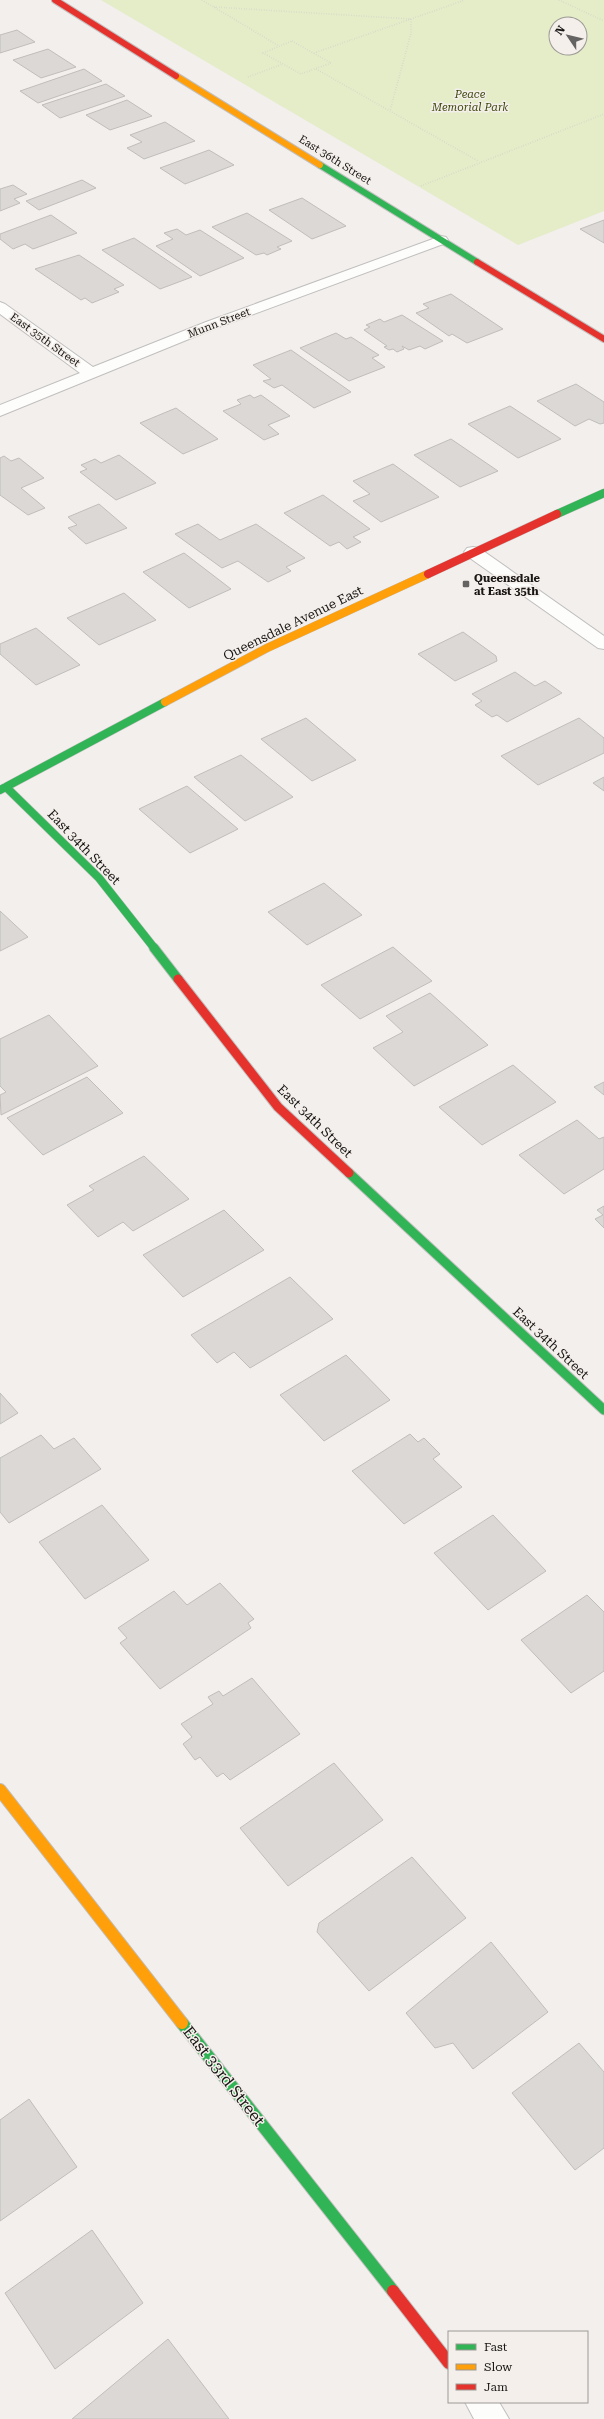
<svg xmlns="http://www.w3.org/2000/svg" width="604" height="2419" viewBox="0 0 604 2419" font-family="'Roboto Serif',serif">
	<style>
		.green { fill: #e4ecc8; fill-rule: evenodd }
		.building { fill: #dbd8d6; stroke: #c0bebc }
		.lines { fill: none; stroke-linecap: round; stroke-linejoin: round }
		.street-casing { stroke: #c1bfbe; stroke-width: 2 }
		.fast-far3-casing { stroke: #c1bfbe; stroke-width: 8 }
		.fast-far2-casing { stroke: #c1bfbe; stroke-width: 9 }
		.fast-far1-casing { stroke: #c1bfbe; stroke-width: 11 }
		.fast-casing { stroke: #c1bfbe; stroke-width: 14 }
		.slow-far2-casing { stroke: #c1bfbe; stroke-width: 8 }
		.slow-far1-casing { stroke: #c1bfbe; stroke-width: 9 }
		.slow-casing { stroke: #c1bfbe; stroke-width: 14 }
		.jam-far3-casing { stroke: #c1bfbe; stroke-width: 8 }
		.jam-far2-casing { stroke: #c1bfbe; stroke-width: 9 }
		.jam-far1-casing { stroke: #c1bfbe; stroke-width: 11 }
		.jam-casing { stroke: #c1bfbe; stroke-width: 14 }
		.path { stroke: #cececd; stroke-width: 1.5; stroke-dasharray: 0.5 2; stroke-linecap: butt }
		.street { fill: #fdfdfc; fill-rule: evenodd }
		.fast-far3 { stroke: #30b455; stroke-width: 6 }
		.fast-far2 { stroke: #30b455; stroke-width: 8 }
		.fast-far1 { stroke: #30b455; stroke-width: 9 }
		.fast { stroke: #30b455; stroke-width: 12 }
		.slow-far2 { stroke: #ff9f0a; stroke-width: 6 }
		.slow-far1 { stroke: #ff9f0a; stroke-width: 8 }
		.slow { stroke: #ff9f0a; stroke-width: 12 }
		.jam-far3 { stroke: #e5322d; stroke-width: 6 }
		.jam-far2 { stroke: #e5322d; stroke-width: 8 }
		.jam-far1 { stroke: #e5322d; stroke-width: 9 }
		.jam { stroke: #e5322d; stroke-width: 12 }
		.poi-dot { fill: #656361; stroke: #f4efeb; stroke-width: 1.5 }
		.labels { text-anchor: middle; dominant-baseline: central; stroke-width: 3; stroke-linejoin: round; paint-order: stroke }
		.far-park-label { font-size: 11px; font-style: italic; fill: #3d480c; stroke: #f4efeb }
		.far-street-label { font-size: 11px; fill: #191715; stroke: #f4efeb }
		.far-poi-label { font-size: 11px; font-weight: bold; fill: #191715; stroke: #f4efeb; text-anchor: start }
		.street-label { font-size: 13px; fill: #191715; stroke: #f4efeb }
		.near-street-label { font-size: 16px; fill: #191715; stroke: #f4efeb }
	</style>
	<rect width="100%" height="100%" fill="#f2efed"/>
	<path class="green" d="M101 0H604V211L518 245ZM556 24H580V48H556Z"/>
	<path class="building" d="M17 30 35 42 0 53V35Z
		M48 49 76 67 41 78 13 60Z
		M84 69 102 81 38 103 20 91Z
		M106 84 125 96 60 118 42 105Z
		M127 100 152 116 110 130 86 115Z
		M165 122 195 141 144 159 127 148 142 142 130 135Z
		M209 150 234 165 185 184 160 168Z
		M82 180 96 188 39 210 26 201Z
		M13 185 27 194 14 199 20 203 0 211V189Z
		M302 198 346 226 312 239 269 210Z
		M247 213 292 241 277 247 281 249 267 255 264 253 256 255 212 227Z
		M51 215 77 233 33 249 25 244 13 249 0 239V234Z
		M604 220V243L580 229Z
		M177 229 186 235 200 230 244 258 200 276 156 246 173 239 164 233Z
		M134 238 192 277 160 289 102 250Z
		M79 255 124 285 114 289 119 292 92 303 85 298 81 300 35 269Z
		M451 294 503 329 467 343 452 334 449 336 416 313 429 308 423 304Z
		M402 315 443 341 425 349 420 346 409 350 402 346 404 349 397 352 393 349 389 350 384 347 387 346 364 330 370 327 366 325 380 319 384 322Z
		M336 333 346 339 351 337 379 355 372 358 385 367 349 381 300 348Z
		M291 350 351 392 314 408 282 385 274 388 263 381 271 379 253 365Z
		M576 384 604 402V423L600 424 589 419 575 426 537 401Z
		M250 395 254 398 261 395 290 416 268 425 279 434 264 440 223 411 241 404 237 400Z
		M510 406 561 439 518 458 468 424Z
		M176 408 218 439 183 454 140 423Z
		M451 439 498 471 460 487 414 455Z
		M119 455 156 483 116 500 80 472 87 469 81 465 95 459 101 463Z
		M4 456 11 461 19 458 44 478 21 488 45 508 28 515 0 495V458Z
		M393 464 439 497 381 522 353 501 370 494 353 481Z
		M323 495 370 529 353 537 361 542 347 549 339 542 330 546 284 513Z
		M99 504 127 528 86 544 68 528 77 525 68 517Z
		M198 524 220 540 256 524 305 558 286 567 291 571 268 582 238 561 222 568 175 534Z
		M184 553 231 589 189 608 143 572Z
		M124 593 156 620 99 645 67 618Z
		M36 628 80 665 36 685 0 654V644Z
		M463 632 496 656 497 661 455 681 418 654Z
		M515 672 535 686 545 681 562 693 507 722 497 715 492 717 475 705 482 701 472 694Z
		M306 718 356 760 312 781 261 739Z
		M579 718 604 738V753L538 785 501 756Z
		M241 755 293 797 245 821 194 777Z
		M604 777V791L593 783Z
		M187 786 238 829 190 853 139 809Z
		M324 883 362 915 307 945 268 912Z
		M0 911 28 937 0 951Z
		M393 947 432 981 360 1019 321 985Z
		M430 993 488 1045 414 1086 373 1048 403 1032 386 1016Z
		M49 1015 98 1066 1 1115 0 1095 6 1092 0 1086V1039Z
		M513 1065 556 1102 482 1145 439 1107Z
		M87 1077 123 1113 43 1155 7 1118Z
		M604 1082V1095L594 1087Z
		M577 1120 599 1139 604 1137V1169L564 1194 519 1155Z
		M144 1156 189 1199 133 1231 123 1222 98 1237 67 1205 94 1190 89 1186Z
		M604 1206V1228L595 1219 603 1215 597 1210Z
		M224 1210 264 1250 183 1297 143 1255Z
		M290 1277 333 1319 250 1368 234 1352 217 1363 191 1335Z
		M346 1355 390 1400 324 1441 280 1395Z
		M0 1393 18 1413 0 1424Z
		M410 1434 418 1442 424 1438 440 1454 433 1459 462 1487 404 1524 352 1471Z
		M41 1435 54 1449 74 1438 101 1469 9 1523 0 1512V1458Z
		M102 1505 149 1560 85 1599 39 1542Z
		M493 1515 546 1571 488 1610 434 1553Z
		M220 1583 254 1619 248 1623 251 1628 160 1689 120 1643 127 1638 118 1628 174 1591 187 1605Z
		M587 1595 604 1612V1671L571 1693 521 1640Z
		M252 1678 300 1734 230 1780 223 1773 217 1777 200 1757 195 1760 183 1744 192 1737 181 1724 213 1704 208 1697 219 1691 223 1696Z
		M334 1763 383 1820 288 1886 240 1828Z
		M412 1857 466 1918 369 1991 317 1932 319 1923Z
		M491 1942 548 2012 473 2069 453 2043 435 2048 406 2013Z
		M579 2043 604 2072V2148L575 2170 512 2093Z
		M29 2099 77 2167 0 2221V2120Z
		M92 2230 143 2303 55 2369 5 2293Z
		M168 2339 229 2419H72Z"/>
	<g class="lines">
		<g class="street-casing">
			<path id="street" d="M441 236 446 237 448 240 446 243 216 328 0 416V405L80 373 0 314V302L5 304 93 367 206 322Z
				M473 547 479 548 604 636V649L598 648 467 556 464 552 467 548Z
				M465 2402H499L509 2419H474Z"/>
		</g>
		<g class="fast-far3-casing">
			<path id="fast-far3" d="M320 165 477 262"/>
		</g>
		<g class="fast-far2-casing">
			<path id="fast-far2" d="M557 514 604 493
				M6 787 99 878 155 949
				M0 790 165 702"/>
		</g>
		<g class="fast-far1-casing">
			<path id="fast-far1" d="M154 948 178 979
				M349 1173 604 1410"/>
		</g>
		<g class="fast-casing">
			<path id="fast" d="M182 2023 393 2291"/>
		</g>
		<g class="slow-far2-casing">
			<path id="slow-far2" d="M176 76 320 165"/>
		</g>
		<g class="slow-far1-casing">
			<path id="slow-far1" d="M165 702 267 648 428 574"/>
		</g>
		<g class="slow-casing">
			<path id="slow" d="M0 1790 182 2023"/>
		</g>
		<g class="jam-far3-casing">
			<path id="jam-far3" d="M55 0 176 76
				M477 262 604 339"/>
		</g>
		<g class="jam-far2-casing">
			<path id="jam-far2" d="M428 574 557 514"/>
		</g>
		<g class="jam-far1-casing">
			<path id="jam-far1" d="M178 979 278 1107 349 1173"/>
		</g>
		<g class="jam-casing">
			<path id="jam" d="M393 2291 449 2363"/>
		</g>
		<path class="path" d="M202 0 279 46
			M559 0 604 21
			M214 7 411 19V33L390 111
			M292 41 331 63 301 74 263 53Z
			M314 53 465 0
			M316 69 478 161
			M248 77 283 64
			M421 186 604 114"/>
		<use href="#street" class="street"/>
		<use href="#fast-far3" class="fast-far3"/>
		<use href="#fast-far2" class="fast-far2"/>
		<use href="#fast-far1" class="fast-far1"/>
		<use href="#fast" class="fast"/>
		<use href="#slow-far2" class="slow-far2"/>
		<use href="#slow-far1" class="slow-far1"/>
		<use href="#slow" class="slow"/>
		<use href="#jam-far3" class="jam-far3"/>
		<use href="#jam-far2" class="jam-far2"/>
		<use href="#jam-far1" class="jam-far1"/>
		<use href="#jam" class="jam"/>
	</g>
	<rect class="poi-dot" x="462" y="580" width="8" height="8" rx="2"/>
	<g class="labels">
		<g class="far-park-label">
			<text x="470" y="94">Peace<tspan x="470" dy="13">Memorial Park</tspan></text>
		</g>
		<g class="far-street-label">
			<text transform="translate(335 160) rotate(32)">East 36th Street</text>
			<text transform="translate(219 323) rotate(-21)">Munn Street</text>
			<text transform="translate(45 340) rotate(36)">East 35th Street</text>
		</g>
		<g class="far-poi-label">
			<text x="474" y="578">Queensdale<tspan x="474" dy="13">at East 35th</tspan></text>
		</g>
		<g class="street-label">
			<text transform="translate(293 623) rotate(-26)">Queensdale Avenue East</text>
			<text transform="translate(84 847) rotate(46)">East 34th Street</text>
			<text transform="translate(315 1121) rotate(44)">East 34th Street</text>
			<text transform="translate(551 1343) rotate(43)">East 34th Street</text>
		</g>
		<g class="near-street-label">
			<text transform="translate(224 2076) rotate(52)">East 33rd Street</text>
		</g>
	</g>
	<rect x="448" y="2331" width="140" height="72" fill="#f4efeb" stroke="#9c9995"/>
	<rect x="456" y="2344" width="20" height="6" fill="#30b455" stroke="#9c9995"/>
	<text x="484" y="2351" font-size="12" fill="#191715">Fast</text>
	<rect x="456" y="2364" width="20" height="6" fill="#ff9f0a" stroke="#9c9995"/>
	<text x="484" y="2371" font-size="12" fill="#191715">Slow</text>
	<rect x="456" y="2384" width="20" height="6" fill="#e5322d" stroke="#9c9995"/>
	<text x="484" y="2391" font-size="12" fill="#191715">Jam</text>
	<g transform="translate(568 36) rotate(305)"><circle r="19" fill="#f4efeb" stroke="#9c9995"/>
	<path d="M0-3L7 15L0 10L-7 15Z" fill="#656361"/>
	<text y="-6" font-size="11" font-weight="bold" text-anchor="middle" fill="#191715">N</text>
	</g>
</svg>
